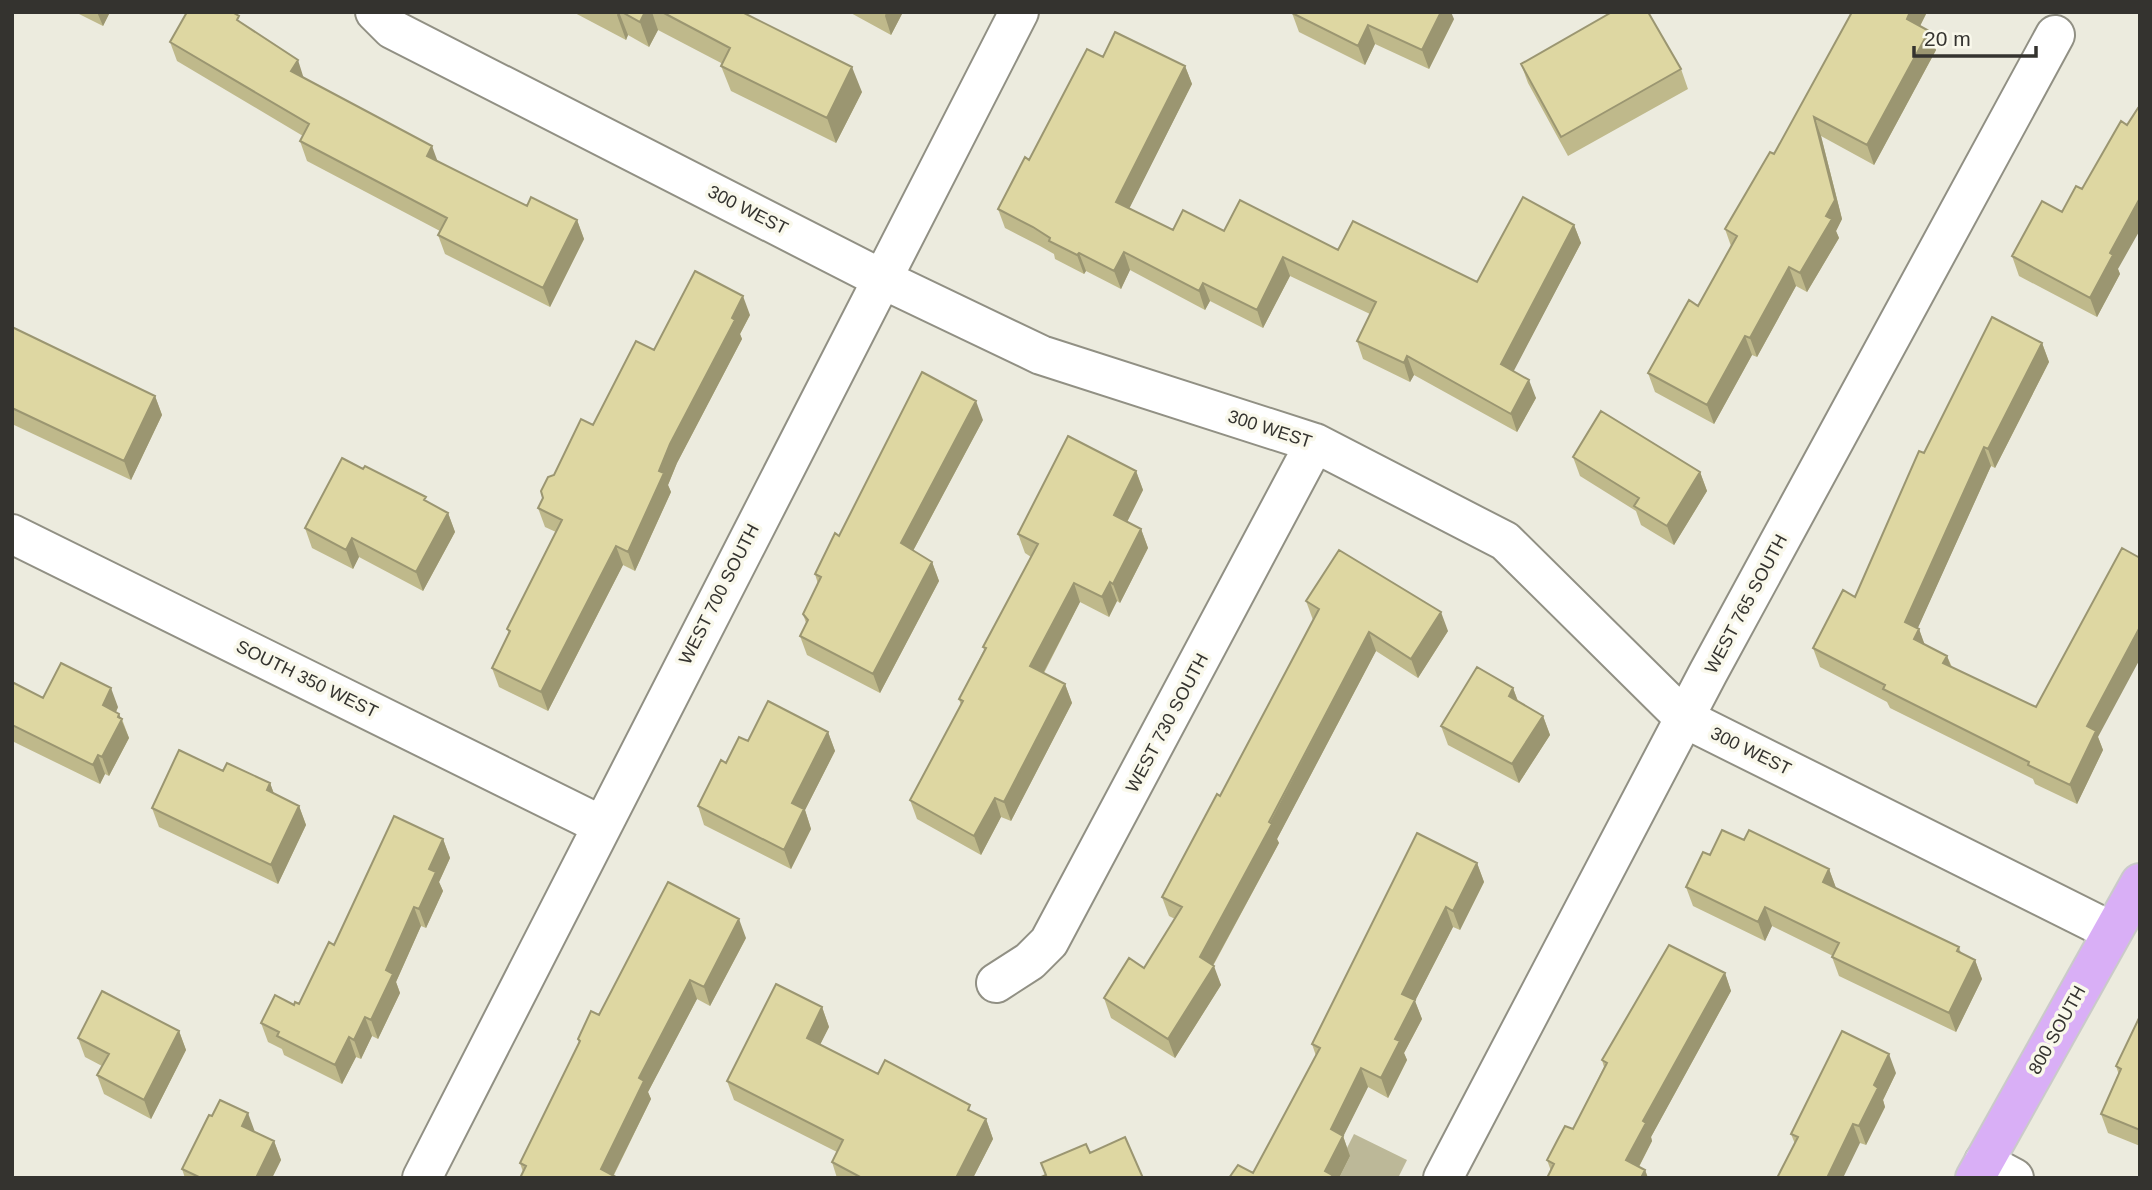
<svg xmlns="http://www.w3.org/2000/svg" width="2152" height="1190" viewBox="0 0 2152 1190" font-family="Helvetica,sans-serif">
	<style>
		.green { fill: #bcb898 }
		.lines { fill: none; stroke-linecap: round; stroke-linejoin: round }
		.minor-casing { stroke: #919084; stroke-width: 42 }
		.major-casing { stroke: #cacac9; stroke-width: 42 }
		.minor { stroke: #fff; stroke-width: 38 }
		.major { stroke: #d9aff6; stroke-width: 38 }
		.wall { fill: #bfb98b }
		.shaded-wall { fill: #9b9671 }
		.building { fill: #ded7a2; stroke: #9b9671; stroke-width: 2 }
		.labels { text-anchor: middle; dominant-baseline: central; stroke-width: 7; stroke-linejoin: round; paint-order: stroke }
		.street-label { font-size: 18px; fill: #34332f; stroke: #f9f8eb }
	</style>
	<rect width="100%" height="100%" fill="#ecebde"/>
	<path class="green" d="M1354 1134 1407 1160 1398 1178H1339L1350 1156 1345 1152Z"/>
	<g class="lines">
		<g class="minor-casing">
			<path id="minor" d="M375 12 392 29 880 278 1041 355 1315 443 1505 541 1684 718 2111 931
				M12 534 601 825
				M996 983 1030 961 1049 942 1315 443
				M1984 1162 2014 1178
				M422 1178 1019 12
				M1443 1178 1708 673 2055 35"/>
		</g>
		<g class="major-casing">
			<path id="major" d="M1975 1178 2140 883"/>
		</g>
		<use href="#minor" class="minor"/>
		<use href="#major" class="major"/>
	</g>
	<path class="wall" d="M75 12H110L103 26Z
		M573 12H742L862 92 836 143 731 91 721 66 723 64 658 30 649 47 628 35 626 40Z
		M849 12H903L891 35Z
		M1852 12H1927L1920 26 1936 50 1874 165 1821 136 1842 219 1836 231 1839 238 1807 292 1796 286 1757 357 1752 355 1714 424 1655 392 1648 373 1698 306 1731 246 1725 229 1774 154Z
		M1292 13 1454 19 1429 69 1375 44 1365 65 1299 32Z
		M241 22 304 79 438 162 527 206 577 220 584 239 550 307 445 254 438 235 440 231 307 161 300 141 303 136 177 61 170 42Z
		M1103 57 1185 66 1192 84 1129 208 1173 230 1224 231 1338 250 1477 282 1574 225 1581 243 1513 371 1536 398 1517 432 1414 375 1410 382 1363 359 1357 341 1370 314 1290 276 1263 328 1210 301 1205 310 1130 270 1121 289 1086 271 1084 274 1055 259 1054 254 1040 246 1005 228 998 209 1029 160Z
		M1521 64 1681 69 1688 89 1568 156 1528 83Z
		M2012 256 2118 269 2120 274 2097 317 2019 276Z
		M750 315 740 334 742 339 677 463 668 485 671 492 635 571 623 565 548 711 499 687 492 668 509 634 507 629 556 532 545 527 538 508 554 475 654 350Z
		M12 327 155 396 162 415 131 480 12 424Z
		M2042 343 2049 362 1995 468 1991 466 1917 629H1919L1924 644 1947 656 1952 667 2098 737 2103 750 2077 804 2035 784 2033 779 1890 708 1887 702 1820 667 1813 648 1855 597 1924 453Z
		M983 420 913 551 932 562 939 581 880 693 807 655 800 636 806 623 803 614 818 584 815 574 839 536Z
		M1573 457 1700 472 1707 491 1674 545 1641 525 1636 511 1580 476Z
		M1136 471 1143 490 1127 522 1141 529 1148 548 1120 603 1117 601 1109 617 1080 602 1044 673 1065 684 1072 703 1011 821 1001 817 981 855 917 819 910 800 961 705 959 699 984 650 983 647 1031 557 1025 553 1018 534Z
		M428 502 448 513 455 532 423 591 359 557 353 569 312 548 305 528Z
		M1306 601 1448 631 1418 678 1376 651 1277 839 1279 843 1213 966 1221 985 1175 1058 1111 1018 1104 998 1144 968 1175 919 1169 916 1162 897 1220 796 1313 620Z
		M12 682 43 698 118 707 116 712 122 719 129 738 109 776 105 774 100 784 12 741Z
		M1513 688 1518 701 1543 716 1550 735 1519 783 1448 745 1441 726Z
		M828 732 835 751 805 810 811 829 791 869 704 825 698 806 726 763 748 741Z
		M223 771 270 783 274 794 299 806 306 825 278 884 159 827 152 808Z
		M443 839 450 858 439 882 443 891 426 928 421 926 396 982 400 993 378 1039 372 1036 361 1059 356 1057 342 1084 284 1055 282 1049 268 1042 261 1023 294 1005 299 1004 334 945Z
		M1744 840 1829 869 1836 888 1959 947 1961 953 1975 960 1982 979 1956 1032 1839 976 1832 957 1833 956 1772 926 1765 941 1693 906 1686 887 1710 855Z
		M1477 863 1484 882 1460 930 1453 927 1415 1001 1422 1019 1404 1053 1407 1060 1388 1098 1368 1087 1343 1136 1350 1156 1339 1178H1229L1253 1173 1316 1056 1312 1044Z
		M746 938 710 1006 697 999 648 1092 651 1099 614 1175 523 1172 520 1163 579 1043 578 1039 599 1015Z
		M1725 973 1731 991 1651 1137 1652 1141 1639 1167 1645 1170 1648 1178H1547L1551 1171 1547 1160 1573 1129 1604 1067 1602 1060Z
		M822 1007 829 1027 820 1044 878 1074 973 1113 986 1119 993 1139 973 1178H837L832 1162 837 1152 734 1100 727 1081Z
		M2140 1016V1146L2108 1133 2101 1114 2119 1075 2116 1066Z
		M179 1031 186 1050 151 1119 104 1094 97 1075 102 1066 85 1057 78 1038Z
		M1896 1073 1883 1100 1885 1107 1866 1145 1860 1143 1795 1144 1791 1134Z
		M254 1131 274 1141 281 1160 272 1178H185L182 1169Z"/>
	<path class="shaded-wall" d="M97 12H110L103 26Z
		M618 12H619L628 35 626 40 617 15Z
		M645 12H652L658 30 649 47 640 22Z
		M886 12H903L891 35 885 16Z
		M1441 12H1451L1454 19 1429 69 1422 50Z
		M1910 12H1927L1914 38 1907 19Z
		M1368 25 1375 44 1365 65 1358 46Z
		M1929 31 1936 50 1874 165 1867 145Z
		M298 60 304 79 291 71Z
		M1185 66 1192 84 1123 221 1116 202Z
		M852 67 862 92 836 143 827 118Z
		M1814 117 1821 136 1842 219 1836 231 1839 238 1807 292 1800 273 1826 216Z
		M432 146 439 165 427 156Z
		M2140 198V230L2118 269 2120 274 2097 317 2090 298 2110 253Z
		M577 220 584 239 550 307 543 288Z
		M1574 225 1581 243 1508 382 1501 364Z
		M1124 252 1130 270 1121 289 1114 271Z
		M1079 253 1086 271 1084 274 1077 255Z
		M1283 257 1290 276 1263 328 1257 310Z
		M1789 267 1796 286 1757 357 1750 338Z
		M1203 283 1210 301 1205 310 1199 291Z
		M743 296 750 315 740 334 742 339 677 463 668 485 671 492 635 571 628 552 670 444Z
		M1745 336 1752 355 1714 424 1707 405Z
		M2042 343 2049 362 1995 468 1988 449Z
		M1407 356 1414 375 1410 382 1404 363Z
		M1529 380 1536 398 1517 432 1511 414Z
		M155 396 162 415 131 480 124 461Z
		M976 401 983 420 907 562 901 543Z
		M1984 447 1991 466 1912 641 1905 622Z
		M1136 471 1143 490 1121 534 1114 515Z
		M1700 472 1707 491 1674 545 1667 526Z
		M448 513 455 532 423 591 416 572Z
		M1141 529 1148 548 1120 603 1113 584Z
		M352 538 359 557 353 569 346 550Z
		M616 546 623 565 548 711 541 692Z
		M932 562 939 581 880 693 873 674Z
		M1110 582 1117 601 1109 617 1102 597Z
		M1074 583 1080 602 1037 685 1030 666Z
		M1441 612 1448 631 1418 678 1411 659Z
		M2140 627V659L2098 737 2103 750 2077 804 2070 785 2087 726Z
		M1919 629 1926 648 1914 639Z
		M1369 632 1376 651 1277 839 1279 843 1207 976 1200 957Z
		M1947 656 1954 675 1943 663Z
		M1065 684 1072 703 1011 821 1004 802Z
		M111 688 118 707 110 725 103 705Z
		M1513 688 1520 707 1509 696Z
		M119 714 129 738 109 776 102 757Z
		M1543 716 1550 735 1519 783 1512 764Z
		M828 732 835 751 805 810 811 829 791 869 784 850 792 803Z
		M98 755 105 774 100 784 93 765Z
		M270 783 277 802 267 790Z
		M995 798 1001 817 981 855 974 836Z
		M299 806 306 825 278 884 271 865Z
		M443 839 450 858 439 882 443 891 426 928 419 909 429 869Z
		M1477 863 1484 882 1460 930 1453 911Z
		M1829 869 1836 888 1823 882Z
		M414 907 421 926 396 982 400 993 378 1039 371 1020 386 970Z
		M1446 907 1453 927 1415 1001 1422 1019 1404 1053 1407 1060 1388 1098 1381 1078 1395 1039 1402 994Z
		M1765 907 1772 926 1765 941 1758 922Z
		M739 919 746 938 710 1006 704 987Z
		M1975 960 1982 979 1956 1032 1949 1013Z
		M1214 966 1221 985 1175 1058 1168 1039Z
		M1725 973 1731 991 1651 1137 1652 1141 1633 1178 1626 1160 1643 1121Z
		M690 980 697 999 648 1092 651 1099 612 1178 601 1169 639 1078Z
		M822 1007 829 1027 814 1057 807 1038Z
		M365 1017 372 1036 361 1059 354 1040Z
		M179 1031 186 1050 151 1119 144 1100Z
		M349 1037 356 1057 342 1084 335 1065Z
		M1889 1054 1896 1073 1883 1100 1885 1107 1866 1145 1859 1126 1874 1085Z
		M1361 1068 1368 1087 1339 1145 1343 1136 1350 1156 1339 1178H1327L1325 1171 1331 1129Z
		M248 1113 255 1132 242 1126Z
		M986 1119 993 1139 973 1178H956Z
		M1853 1124 1860 1143 1843 1178H1827Z
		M274 1141 281 1160 272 1178H256Z
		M1645 1170 1648 1178H1641Z"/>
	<path class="building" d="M187 12H232L239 16 237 20 298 60 291 71 432 146 427 156 527 206 531 197 577 220 543 288 438 235 447 218 300 141 309 124 170 42Z
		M622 12H645L640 22Z
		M662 12H742L852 67 827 118 721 66 730 48Z
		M1293 12H1441L1422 50 1368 25 1358 46 1292 13Z
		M1612 12H1648L1681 69 1561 137 1521 64Z
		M1852 12H1910L1907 19 1929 31 1867 145 1814 117 1835 200 1826 216 1832 219 1800 273 1789 267 1750 338 1745 336 1707 405 1648 373 1689 300 1698 306 1737 236 1725 229 1770 152 1774 154Z
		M1115 32 1185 66 1116 202 1173 230 1183 210 1224 231 1240 200 1338 250 1353 221 1477 282 1523 197 1574 225 1501 364 1529 380 1511 414 1407 356 1404 363 1357 341 1376 302 1283 257 1257 310 1203 283 1199 291 1124 252 1114 271 1079 253 1077 255 1049 241 1050 238 1033 227 998 209 1025 157 1029 160 1087 49 1103 57Z
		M2138 108 2140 109V198L2110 253 2113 255 2090 298 2012 256 2042 201 2062 212 2076 186 2082 189 2121 121 2127 125Z
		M695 271 743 296 732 318 735 320 670 444 659 471 664 473 628 552 616 546 541 692 492 668 510 631 507 629 562 520 538 508 543 498 541 491 548 477 554 475 581 419 593 425 636 341 654 350Z
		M1992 317 2042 343 1988 449 1984 447 1905 622 1919 629 1914 639 1947 656 1943 663 2036 707 2122 548 2140 558V627L2087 726 2096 731 2070 785 2028 765 2029 762 1883 689 1885 685 1813 648 1843 590 1855 597 1919 451 1924 453Z
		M12 327 155 396 124 461 12 408Z
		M922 372 976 401 901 543 932 562 873 674 800 636 808 620 803 614 821 577 815 574 835 533 839 536Z
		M1601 411 1700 472 1667 526 1634 506 1639 498 1573 457Z
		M1068 436 1136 471 1114 515 1141 529 1113 584 1110 582 1102 597 1074 583 1030 666 1065 684 1004 802 995 798 974 836 910 800 963 701 959 699 986 648 983 647 1038 544 1018 534Z
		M342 458 363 469 365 466 426 497 424 500 448 513 416 572 352 538 346 550 305 528Z
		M1339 550 1441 612 1411 659 1369 632 1269 822 1272 824 1200 957 1214 966 1168 1039 1104 998 1129 958 1144 968 1182 907 1162 897 1217 794 1220 796 1319 609 1306 601Z
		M61 663 111 688 103 705 119 714 118 717 122 719 102 757 98 755 93 765 12 725V682L43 698Z
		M1477 667 1513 688 1509 696 1543 716 1512 764 1441 726Z
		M768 701 828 732 792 803 804 809 784 850 698 806 721 760 726 763 739 737 748 741Z
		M179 750 223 771 227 763 270 783 267 790 299 806 271 865 152 808Z
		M394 816 443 839 429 869 436 872 419 909 414 907 386 970 393 974 371 1020 365 1017 354 1040 349 1037 335 1065 277 1036 279 1032 261 1023 275 995 294 1005 295 1002 299 1004 329 942 334 945Z
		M1722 830 1744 840 1749 830 1829 869 1823 882 1959 947 1957 951 1975 960 1949 1013 1832 957 1839 943 1765 907 1758 922 1686 887 1703 852 1710 855Z
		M1417 833 1477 863 1453 911 1446 907 1402 994 1415 1000 1395 1039 1400 1041 1381 1078 1361 1068 1331 1129 1343 1136 1325 1171 1332 1175 1331 1178H1229L1238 1165 1253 1173 1320 1048 1312 1044Z
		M668 882 739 919 704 987 690 980 639 1078 644 1081 601 1169 616 1177V1178H520L526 1166 520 1163 580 1041 578 1039 591 1011 599 1015Z
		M1669 945 1725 973 1643 1121 1646 1123 1626 1160 1645 1170 1641 1178H1547L1554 1164 1547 1160 1558 1139 1565 1126 1573 1129 1607 1063 1602 1060Z
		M776 984 822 1007 807 1038 878 1074 885 1060 970 1105 968 1110 986 1119 956 1178H862L832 1162 843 1140 727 1081Z
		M102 991 179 1031 144 1100 97 1075 109 1054 78 1038Z
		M2140 1016V1130L2101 1114 2121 1069 2116 1066Z
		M1842 1031 1889 1054 1874 1085 1878 1088 1859 1126 1853 1124 1827 1178H1777L1798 1137 1791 1134Z
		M220 1100 248 1113 242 1126 274 1141 256 1178H201L182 1169 209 1115 212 1116Z
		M1125 1137 1143 1178H1039L1046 1175 1041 1163 1086 1144 1090 1153Z"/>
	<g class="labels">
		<g class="street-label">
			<text transform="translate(748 210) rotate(27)">300 WEST</text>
			<text transform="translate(1270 429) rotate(18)">300 WEST</text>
			<text transform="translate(719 594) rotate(-63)">WEST 700 SOUTH</text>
			<text transform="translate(1746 604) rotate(-62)">WEST 765 SOUTH</text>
			<text transform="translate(307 679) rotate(26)">SOUTH 350 WEST</text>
			<text transform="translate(1167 723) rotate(-62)">WEST 730 SOUTH</text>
			<text transform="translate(1751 751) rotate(26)">300 WEST</text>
			<text transform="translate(2057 1030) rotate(-61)">800 SOUTH</text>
		</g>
	</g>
	<rect width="2152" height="1190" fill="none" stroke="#34332f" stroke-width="28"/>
	<path d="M1914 46v10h122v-10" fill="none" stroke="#34332f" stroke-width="3.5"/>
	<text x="1924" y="46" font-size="21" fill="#34332f" stroke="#f9f8eb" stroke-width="5" paint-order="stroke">20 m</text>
</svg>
